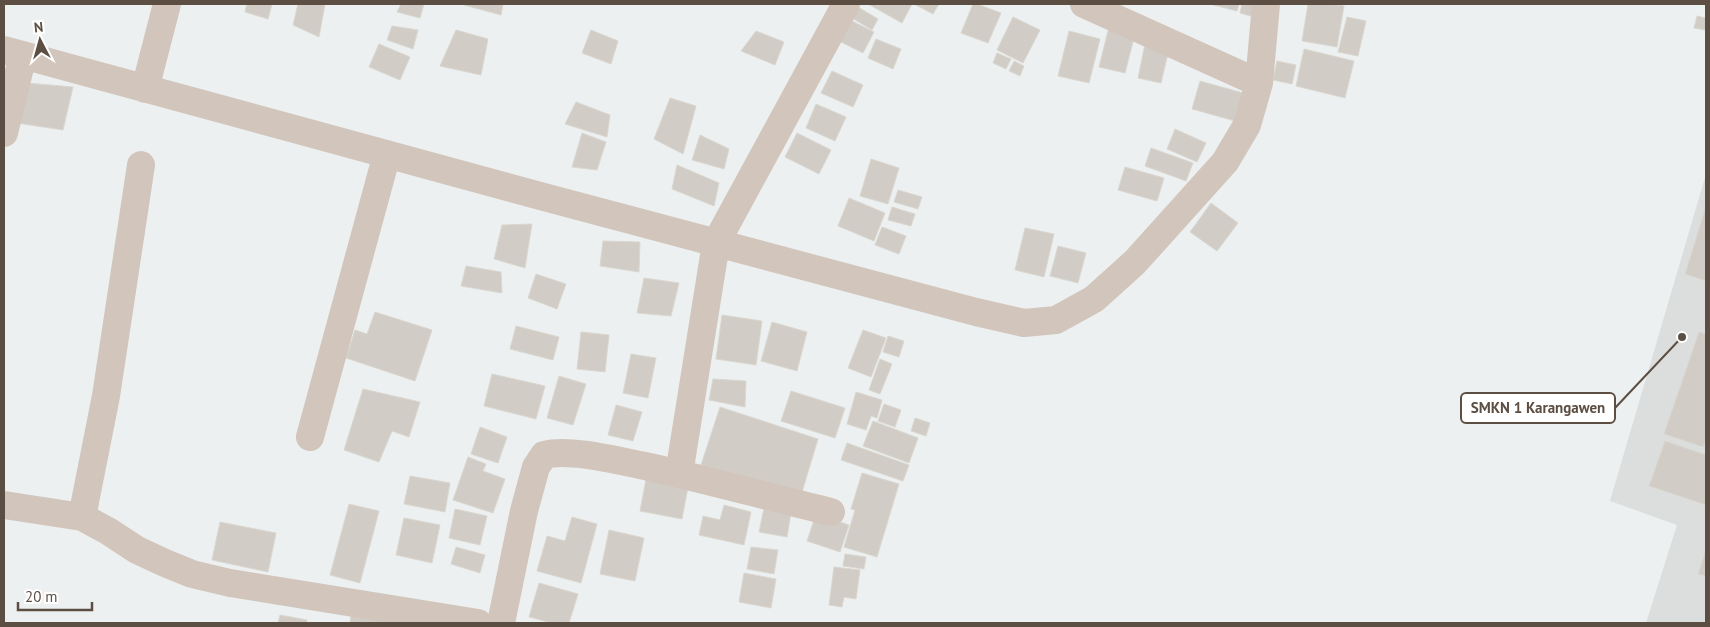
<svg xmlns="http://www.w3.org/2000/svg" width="1710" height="627" viewBox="0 0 1710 627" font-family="'PT Sans',sans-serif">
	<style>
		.education { fill: #dcdede }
		.building { fill: #d1cdc6; stroke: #dad7d0 }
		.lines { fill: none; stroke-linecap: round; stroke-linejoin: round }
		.minor { stroke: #d1c5bc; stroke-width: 28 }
		.leader { fill: none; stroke: #5c4e43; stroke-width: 2 }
		.callout-dot { fill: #5c4e43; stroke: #fff; stroke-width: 2 }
		.callout { fill: #fff; stroke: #5c4e43; stroke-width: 2 }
		.callout-label { font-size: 15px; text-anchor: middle; font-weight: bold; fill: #5c4e43 }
	</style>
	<rect width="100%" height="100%" fill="#edf0f0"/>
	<path class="education" d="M1706 174V623H1646L1677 525 1610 501Z"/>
	<path class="building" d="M247 4H272L268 19 245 12Z
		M298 4H325L319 37 293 25Z
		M401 4H424L420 18 397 12Z
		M464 4H503L501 15 464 5Z
		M868 4H912L902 23Z
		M914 4H939L933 14Z
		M973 4H977L1001 13 988 43 961 33Z
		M1210 4H1239L1237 11Z
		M1242 4H1258L1254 17 1240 13Z
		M1308 4H1329L1344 6 1337 47 1302 41Z
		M858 7 878 19 872 30 852 18Z
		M1697 16 1706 18V30L1694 28Z
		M1013 17 1040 30 1023 63 997 50Z
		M1347 17 1366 21 1358 56 1338 52Z
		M850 20 874 32 863 53 839 41Z
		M392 26 418 30 413 49 387 40Z
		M1109 27 1135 34 1125 73 1099 67Z
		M456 30 488 39 481 75 440 66Z
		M591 30 618 41 611 64 582 53Z
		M756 31 784 42 775 65 741 51Z
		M1069 31 1100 39 1089 83 1058 76Z
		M876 39 901 49 893 69 868 58Z
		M379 44 410 57 400 80 369 67Z
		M1145 44 1169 49 1161 83 1138 78Z
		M1304 49 1354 61 1345 98 1296 86Z
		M997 53 1011 59 1006 69 993 63Z
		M1014 61 1024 66 1020 76 1009 71Z
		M1277 61 1296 65 1292 84 1273 80Z
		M832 71 863 85 853 107 821 93Z
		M1200 81 1243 93 1235 121 1192 109Z
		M27 83 73 87 63 130 17 123Z
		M670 98 696 106 683 154 654 139Z
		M576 102 610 115 607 137 565 124Z
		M816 104 846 117 835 141 806 128Z
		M1175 129 1206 143 1197 162 1167 149Z
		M582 133 606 142 597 170 572 167Z
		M797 133 831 150 819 174 785 157Z
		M700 135 729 149 724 169 692 160Z
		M1151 148 1193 163 1186 181 1145 166Z
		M871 159 899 168 888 204 860 196Z
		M677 165 719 183 714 206 672 189Z
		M1125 167 1164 178 1157 201 1118 190Z
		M898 190 922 197 918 209 894 202Z
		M849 198 885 213 874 241 838 226Z
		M1211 203 1238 223 1217 251 1190 232Z
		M1706 206V281L1685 274Z
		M892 207 915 214 911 226 888 220Z
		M532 224 525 268 494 259 502 225Z
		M882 227 906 236 899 254 875 245Z
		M1025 228 1054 234 1044 277 1015 270Z
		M603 241 640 242 639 272 600 266Z
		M1058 246 1086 253 1078 283 1050 276Z
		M466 266 501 272 502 293 461 286Z
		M536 274 566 284 557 309 528 298Z
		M644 278 679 283 671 316 637 313Z
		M375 312 432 330 415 381 346 358 355 330 367 334Z
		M722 315 762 321 756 365 716 359Z
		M772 322 807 332 797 371 761 361Z
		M516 326 559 337 553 360 510 349Z
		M863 330 886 338 871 377 848 368Z
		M581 332 609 335 605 372 577 369Z
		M1699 332 1706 334V439L1703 447 1664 434Z
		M888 336 904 341 899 357 883 352Z
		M631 354 656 358 648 398 623 393Z
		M880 359 892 364 880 394 869 390Z
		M492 374 545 386 536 419 484 406Z
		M559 376 586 384 573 425 547 418Z
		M713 379 746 381 745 407 709 400Z
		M363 389 420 402 409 437 392 431 379 462 344 450Z
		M791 391 845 408 835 438 781 421Z
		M856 392 882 400 877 418 871 416 866 430 847 424Z
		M884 404 901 410 895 427 878 421Z
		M616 405 642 412 633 441 608 435Z
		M720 407 818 439 802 492 701 465Z
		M915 418 930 423 926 436 911 431Z
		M873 421 918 438 909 463 863 446Z
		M480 427 507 437 498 463 471 454Z
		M1665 441 1706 455V505L1649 486Z
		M847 443 909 465 903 481 841 460Z
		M468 457 486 464 483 471 505 479 493 513 453 500Z
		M862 473 899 484 877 557 844 547 855 510 851 509Z
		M410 476 450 483 445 512 404 504Z
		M646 479 688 487 682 519 640 511Z
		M349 504 379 511 360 583 330 575Z
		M724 505 751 512 744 545 699 535 703 516 720 520Z
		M764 508 791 513 787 537 759 532Z
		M455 509 487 516 480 545 449 538Z
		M816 514 849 525 840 552 807 541Z
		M572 517 597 524 581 583 537 571 547 536 565 541Z
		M404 518 440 525 432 563 396 555Z
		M220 522 276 533 268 572 212 560Z
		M609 530 644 538 635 581 600 574Z
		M456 547 485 555 480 573 451 564Z
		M751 547 778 550 774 574 747 569Z
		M1706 550V576L1698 574Z
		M845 554 866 557 864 569 843 566Z
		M834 567 860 570 856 599 844 597 842 607 829 605Z
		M744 573 776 579 771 608 739 602Z
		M539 583 578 594 569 623H552L529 617Z
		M280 615 307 620V623H278Z
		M351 615 387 619 386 623H350Z"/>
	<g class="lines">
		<path class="minor" d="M1084 4 1259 83
			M4 50 544 197 976 312 1024 323 1056 320 1094 299 1135 262 1225 162 1247 125 1259 83 1266 4
			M145 89 167 4
			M4 133 23 55
			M310 437 387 154
			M679 474 716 243 846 4
			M4 505 82 517 108 531 137 550 165 563 192 574 230 583 478 623
			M82 517 106 396 141 165
			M501 623 524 511 536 467 544 455C570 448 619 461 645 466 708 480 769 497 831 512"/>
	</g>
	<path class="leader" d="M1682 337L1615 408"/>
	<circle class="callout-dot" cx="1682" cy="337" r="5"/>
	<rect class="callout" x="1461" y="393" width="154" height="30" rx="5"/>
	<g class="callout-label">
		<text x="1538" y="413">SMKN 1 Karangawen</text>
	</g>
	<rect width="1710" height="627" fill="none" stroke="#5c4e43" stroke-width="10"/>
	<g transform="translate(40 40) rotate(354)" stroke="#ffffff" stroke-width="4" paint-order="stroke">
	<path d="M0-4L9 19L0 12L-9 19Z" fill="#5c4e43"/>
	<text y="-8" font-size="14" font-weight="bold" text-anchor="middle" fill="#5c4e43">N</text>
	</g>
	<path d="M18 602v8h74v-8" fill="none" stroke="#5c4e43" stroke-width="2.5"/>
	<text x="25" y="602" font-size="15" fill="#5c4e43" stroke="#ffffff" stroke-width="4" paint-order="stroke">20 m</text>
</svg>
